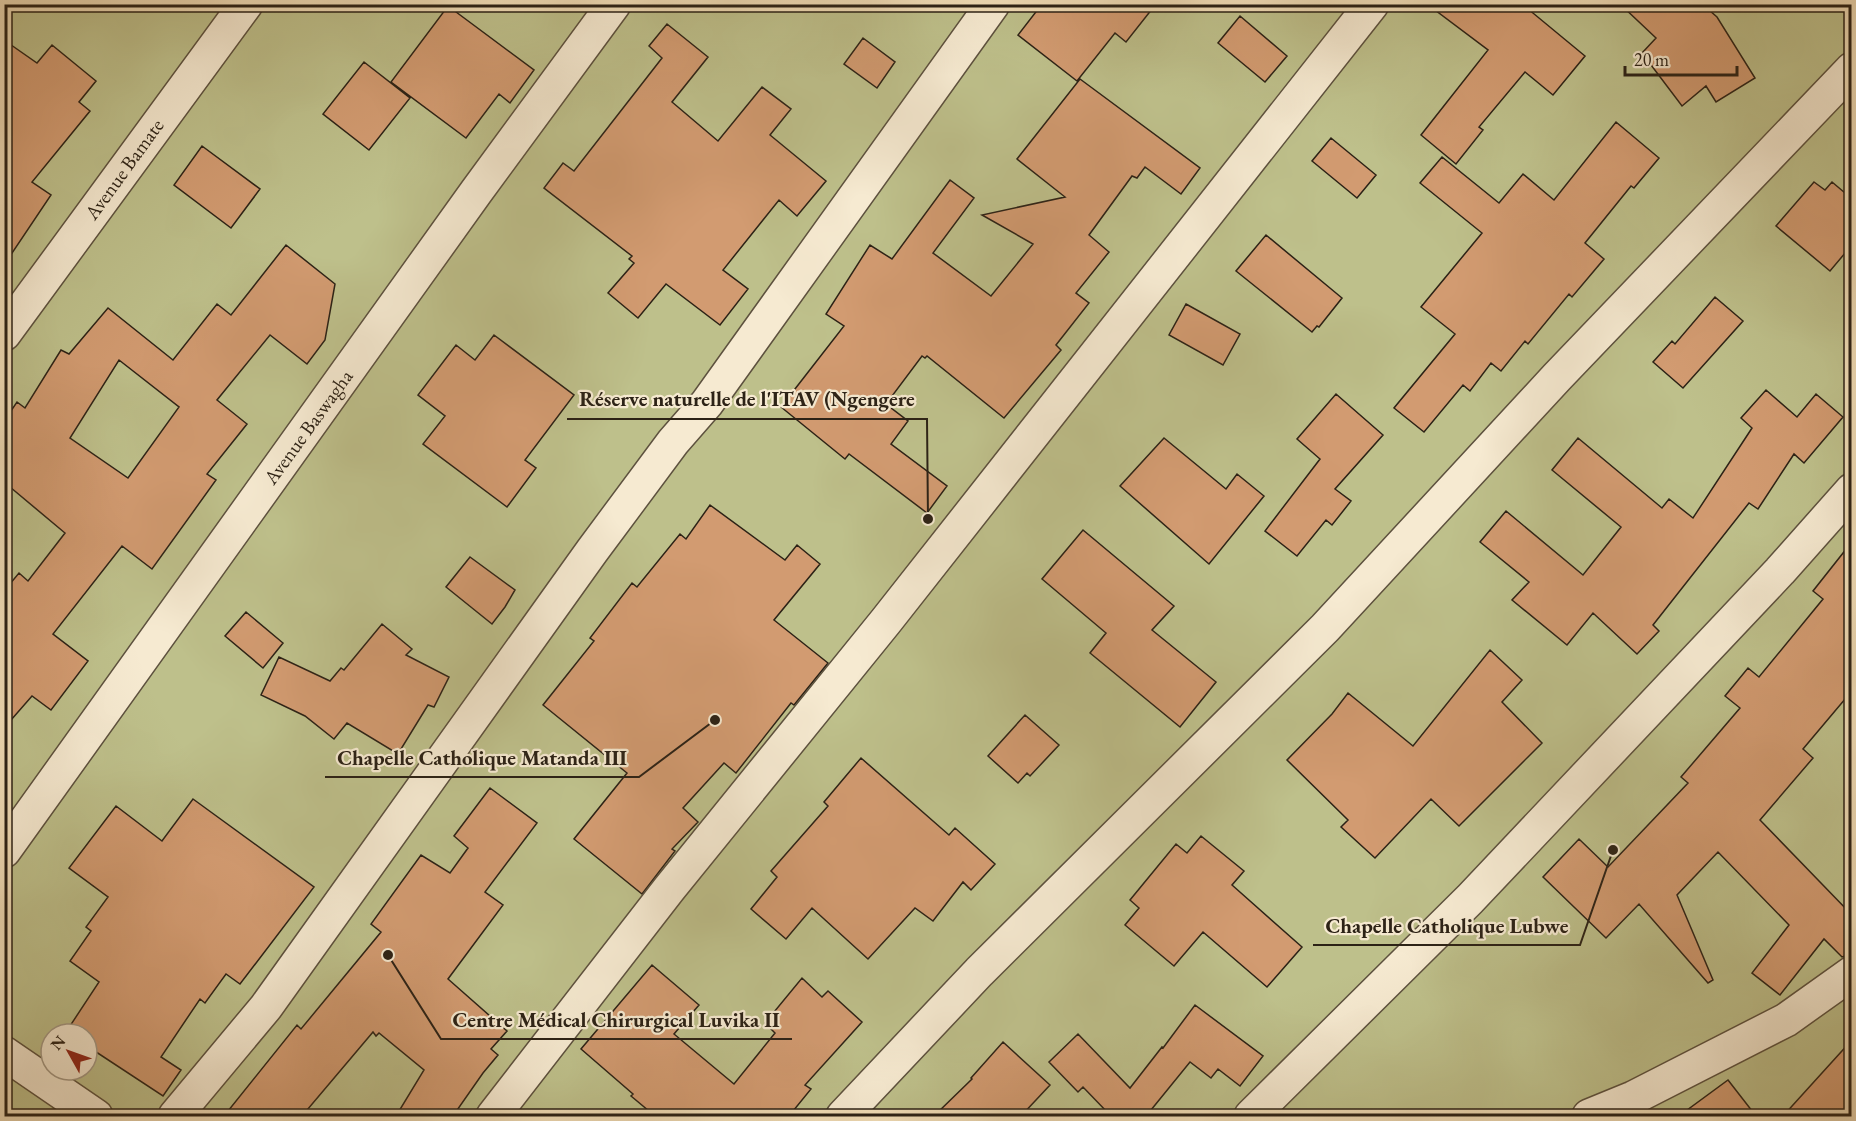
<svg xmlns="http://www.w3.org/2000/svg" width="1856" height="1121" viewBox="0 0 1856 1121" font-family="'EB Garamond',serif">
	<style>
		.green { fill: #bec08b; stroke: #757150; stroke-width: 1.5; fill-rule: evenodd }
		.building { fill: #d29b71; stroke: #2c2216; stroke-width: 1.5; fill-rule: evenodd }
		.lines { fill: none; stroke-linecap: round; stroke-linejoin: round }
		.minor-casing { stroke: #5d513e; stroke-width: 36 }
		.tertiary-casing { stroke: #5d513e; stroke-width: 36 }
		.minor { stroke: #f6ead1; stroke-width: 33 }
		.tertiary { stroke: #f6ead1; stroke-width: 33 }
		.labels { text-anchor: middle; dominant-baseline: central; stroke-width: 4.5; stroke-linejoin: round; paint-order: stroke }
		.street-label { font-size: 20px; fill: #2c2216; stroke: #f6ead1 }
		.leader { fill: none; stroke: #2c2216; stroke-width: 2 }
		.callout-dot { fill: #2c2216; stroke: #f6ead1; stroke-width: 2 }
		.callout-label { font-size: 21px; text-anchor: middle; font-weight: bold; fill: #2c2216; stroke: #f6ead1; stroke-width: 4.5; stroke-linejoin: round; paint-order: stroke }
	</style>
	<rect width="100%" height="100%" fill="#f1deb8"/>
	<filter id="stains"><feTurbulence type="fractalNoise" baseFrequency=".00333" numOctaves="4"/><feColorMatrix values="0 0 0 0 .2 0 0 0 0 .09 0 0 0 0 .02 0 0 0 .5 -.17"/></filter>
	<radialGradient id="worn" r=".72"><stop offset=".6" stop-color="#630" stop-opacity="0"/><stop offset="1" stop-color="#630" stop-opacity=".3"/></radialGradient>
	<path class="green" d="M5 5H1851V1116H5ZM51 1034H87V1070H51Z"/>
	<path class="building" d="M1042 4H1156L1126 42 1115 33 1077 81 1018 35Z
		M1427 4H1522L1585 56 1553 95 1525 72 1479 127 1483 130 1456 164 1421 135 1488 50Z
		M1620 4H1702L1717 17 1755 78 1716 102 1706 86 1682 106 1642 53 1656 38Z
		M448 6 534 70 510 103 499 94 466 138 391 82Z
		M1240 16 1287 56 1265 82 1218 43Z
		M667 24 708 57 672 102 718 141 762 87 791 109 770 135 826 181 797 216 779 200 723 270 748 289 720 325 666 284 638 318 608 293 634 263 629 259 632 256 544 188 563 163 574 171 662 58 649 46Z
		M863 38 895 62 877 88 844 64Z
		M4 40 37 63 52 45 96 81 79 102 90 111 32 182 51 195 4 265Z
		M364 62 410 98 369 150 323 114Z
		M1080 79 1200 168 1181 194 1145 167 1137 178 1132 176 1089 235 1109 252 1076 293 1089 303 1056 345 1061 350 1004 418 927 356 925 358 922 356 886 404 908 421 891 444 947 486 927 513 849 454 845 459 781 407 844 326 826 314 870 245 892 259 950 180 974 198 933 253 991 296 1033 244 982 215 1065 197 1017 159Z
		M1616 122 1659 158 1634 188 1631 186 1585 243 1604 259 1572 297 1569 294 1528 344 1525 341 1501 371 1491 363 1470 391 1463 385 1424 432 1394 408 1455 334 1421 307 1482 233 1420 183 1442 157 1499 203 1523 174 1554 200Z
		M1331 138 1376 175 1357 198 1312 161Z
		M202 146 260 189 231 228 174 185Z
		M1814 182 1825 190 1832 182 1851 198V246L1830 271 1776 226Z
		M1266 235 1342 298 1319 327 1317 326 1312 332 1236 271Z
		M286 245 335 284 325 340 307 364 270 335 217 400 247 424 207 474 216 480 152 569 122 546 53 634 88 661 51 710 32 696 4 728V591L19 573 28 581 65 533 4 482V421L17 402 25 408 61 350 69 354 108 308 173 360 217 304 231 315ZM119 360 179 407 128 478 70 438Z
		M1715 297 1743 321 1683 388 1653 362 1672 341 1675 344Z
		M1186 304 1240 334 1223 365 1169 335Z
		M494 335 574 395 525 460 536 468 507 507 423 444 445 416 418 395 456 345 475 360Z
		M1766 390 1797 417 1816 394 1843 417 1804 463 1794 454 1758 509 1749 503 1653 625 1659 631 1637 654 1593 613 1567 645 1512 600 1529 582 1480 542 1506 511 1583 575 1621 527 1552 470 1578 438 1662 508 1669 499 1693 518 1752 428 1741 418Z
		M1336 394 1383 435 1335 489 1351 501 1332 525 1326 520 1297 556 1265 531 1320 459 1297 439Z
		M1164 438 1226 489 1237 474 1264 496 1209 564 1120 486Z
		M710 505 785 560 797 545 820 564 774 620 828 663 794 705 791 703 736 773 724 763 683 808 698 822 672 849 675 851 642 894 574 839 627 773 543 705 594 641 590 638 632 583 637 587 680 534 686 539Z
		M1083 530 1174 606 1152 630 1216 682 1180 727 1090 653 1106 633 1042 579Z
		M1851 543V692L1803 749 1813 758 1760 820 1851 914V954L1842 957 1824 939 1780 995 1752 973 1789 925 1718 852 1677 895 1713 980 1708 983 1639 904 1606 938 1543 877 1579 839 1608 867 1688 783 1681 777 1740 708 1725 696 1748 668 1759 677 1823 599 1813 591Z
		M470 557 515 590 505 607 492 624 446 587Z
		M246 612 283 643 263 668 225 636Z
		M382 624 412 649 406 655 449 677 434 707 428 705 398 754 347 723 334 739 305 716 261 695 279 657 330 681 341 668 344 670Z
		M1490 650 1522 680 1502 702 1542 743 1459 826 1431 799 1375 858 1341 827 1348 820 1287 760 1332 714 1348 693 1413 746Z
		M1025 715 1059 745 1030 776 1027 773 1018 783 988 756Z
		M861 758 949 835 955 828 995 864 971 890 963 882 933 921 915 908 868 959 812 908 786 939 751 909 777 877 771 871 828 806 824 802Z
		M490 788 537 823 485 892 503 905 448 979 507 1031 491 1049 498 1055 483 1073 453 1116H396L424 1070 379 1033 376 1036 373 1032 302 1116H224L297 1025 301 1029 381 932 371 924 421 855 450 873 468 848 454 836Z
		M193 799 314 887 240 984 226 974 205 1003 200 999 161 1057 181 1070 163 1096 87 1046V1034H69L66 1032 99 982 70 961 91 931 86 927 108 897 69 868 116 806 162 841Z
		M1201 836 1244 871 1232 885 1302 947 1267 987 1203 932 1174 966 1125 925 1139 908 1130 900 1176 844 1187 853Z
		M652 965 699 1005 674 1034 734 1084 775 1033 765 1023 802 978 822 997 828 991 862 1022 805 1085 811 1089 789 1116H655L631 1096 633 1094 581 1049Z
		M1195 1005 1263 1056 1240 1086 1218 1069 1211 1078 1190 1062 1151 1110 1157 1116H1107L1109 1114 1083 1087 1078 1092 1049 1062 1078 1034 1130 1088 1162 1047 1163 1048Z
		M1851 1041V1116H1783Z
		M1003 1042 1050 1085 1021 1116H934L972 1079 971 1078Z
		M1728 1080 1756 1116H1679Z"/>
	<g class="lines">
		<g class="minor-casing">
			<path id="minor" d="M4 334 246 4
				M4 851 476 192 614 4
				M175 1116 266 1007 592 551 673 442 707 403 993 4
				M493 1116 669 889 886 621 1372 4
				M843 1116 979 972 1325 628 1557 377 1852 69
				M1251 1116 1470 899 1780 571 1852 490
				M1589 1116 1633 1098 1786 1020 1852 973"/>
		</g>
		<g class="tertiary-casing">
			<path id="tertiary" d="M4 1053 96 1116"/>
		</g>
		<use href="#minor" class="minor"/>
		<use href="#tertiary" class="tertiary"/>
	</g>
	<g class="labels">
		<g class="street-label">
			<text transform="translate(124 169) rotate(-54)">Avenue Bamate</text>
			<text transform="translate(308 427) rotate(-54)">Avenue Baswagha</text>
		</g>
	</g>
	<path class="leader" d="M928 519L927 419H567M715 720L639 777H325M1613 850L1580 945H1313M388 955L441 1039H792"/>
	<g class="callout-dot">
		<circle cx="928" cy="519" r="6"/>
		<circle cx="715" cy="720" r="6"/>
		<circle cx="1613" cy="850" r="6"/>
		<circle cx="388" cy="955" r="6"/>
	</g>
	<g class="callout-label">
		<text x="747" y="406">Réserve naturelle de l'ITAV (Ngengere</text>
		<text x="482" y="765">Chapelle Catholique Matanda III</text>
		<text x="1447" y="933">Chapelle Catholique Lubwe</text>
		<text x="616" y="1027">Centre Médical Chirurgical Luvika II</text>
	</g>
	<rect width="1856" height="1121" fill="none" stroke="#f1deb8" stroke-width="24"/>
	<rect x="6" y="6" width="1844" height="1109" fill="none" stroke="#2c2216" stroke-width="3"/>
	<rect x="12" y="12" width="1832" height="1097" fill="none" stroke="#2c2216" stroke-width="1.5"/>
	<g transform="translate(69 1052) rotate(310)"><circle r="28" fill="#f6ead1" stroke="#a59a86" stroke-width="1.5"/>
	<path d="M0-4.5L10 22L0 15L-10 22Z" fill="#8f2418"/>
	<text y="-9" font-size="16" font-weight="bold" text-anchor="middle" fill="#2c2216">N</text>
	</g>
	<path d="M1625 66v9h112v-9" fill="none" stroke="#2c2216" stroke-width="3"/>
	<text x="1634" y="66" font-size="18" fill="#2c2216" stroke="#f6ead1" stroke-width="4.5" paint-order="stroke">20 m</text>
	<rect width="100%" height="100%" filter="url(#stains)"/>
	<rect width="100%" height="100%" fill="url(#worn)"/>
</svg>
